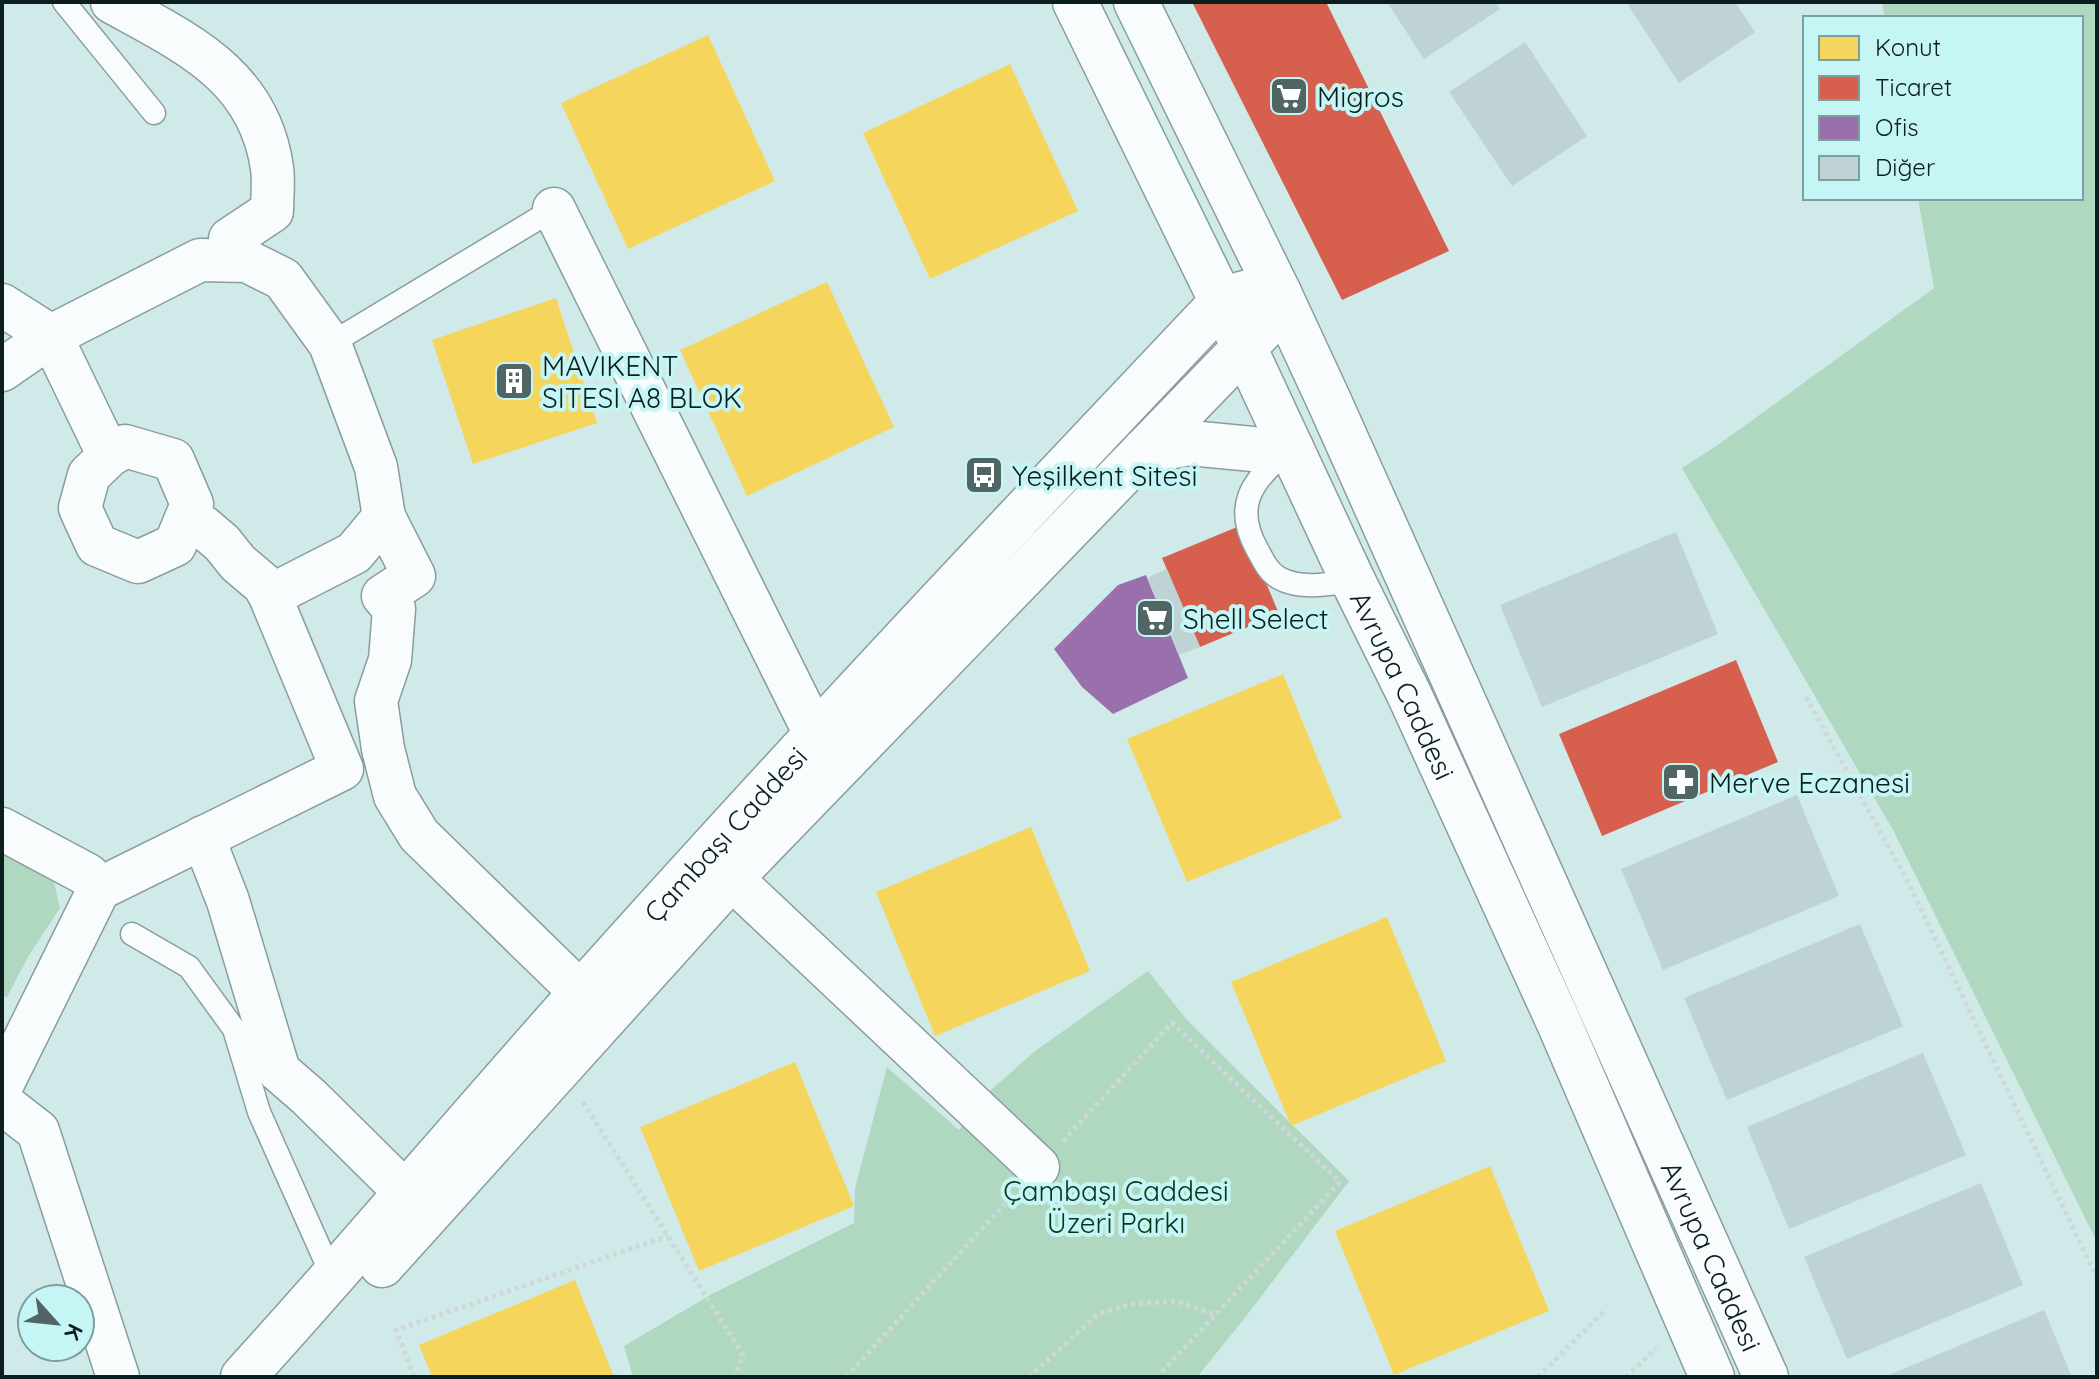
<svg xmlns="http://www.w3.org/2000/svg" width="2099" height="1379" viewBox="0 0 2099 1379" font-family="Quicksand,sans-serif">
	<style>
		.green { fill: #b0d8c1 }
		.homes { fill: #f6d55c }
		.shops { fill: #d6604d }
		.offices { fill: #9970ab }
		.building { fill: #bfd2d4 }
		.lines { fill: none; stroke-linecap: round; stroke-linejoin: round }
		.lane-casing { stroke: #8a9d9d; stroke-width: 25 }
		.street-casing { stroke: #8a9d9d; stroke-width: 45 }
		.secondary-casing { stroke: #8a9d9d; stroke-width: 47 }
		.path { stroke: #d0d7d7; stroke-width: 5; stroke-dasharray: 4 4; stroke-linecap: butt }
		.lane { stroke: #f8fcfc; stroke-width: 22 }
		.street { stroke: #f8fcfc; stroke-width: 42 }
		.secondary { stroke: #f8fcfc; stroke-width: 44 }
		.labels { text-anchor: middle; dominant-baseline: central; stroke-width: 8; stroke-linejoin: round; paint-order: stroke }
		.poi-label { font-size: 28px; fill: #0c1e1e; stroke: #c6f5f5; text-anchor: start }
		.street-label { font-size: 28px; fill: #0c1e1e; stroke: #c6f5f5 }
		.park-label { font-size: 28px; fill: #043716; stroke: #c6f5f5 }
	</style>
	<rect width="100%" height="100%" fill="#d0eaea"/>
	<path class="green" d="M1882 2H2097V1242L1893 830 1682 468 1718 445 1934 288 1918 198H2081V18H1885Z
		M2 838 51 870 60 908 29 955 7 997 2 996Z
		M1148 971 1187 1020 1349 1181 1244 1319 1197 1377H633L624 1346 712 1294 854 1223 855 1188 887 1067 959 1130 991 1090 1035 1051Z"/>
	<path class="homes" d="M708 35 775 181 628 249 561 103Z
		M1010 64 1078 211 930 279 863 133Z
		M827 282 894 427 747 496 680 350Z
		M556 298 597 423 473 464 432 340Z
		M1283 674 1342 818 1187 882 1127 739Z
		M1031 827 1090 971 935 1036 876 892Z
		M1387 917 1446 1061 1291 1126 1231 982Z
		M795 1062 854 1206 699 1271 640 1127Z
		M1490 1166 1549 1311 1394 1375 1335 1231Z
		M575 1280 614 1377H432L419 1345Z"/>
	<path class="shops" d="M1192 2H1326L1449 251 1342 300Z
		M1242 525 1279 614 1200 647 1162 558Z
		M1736 660 1778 762 1602 836 1559 734Z"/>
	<path class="offices" d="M1146 575 1188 678 1113 714 1082 687 1054 649 1118 585Z"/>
	<path class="building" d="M1387 2H1496L1500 9 1424 59Z
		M1626 2H1735L1755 32 1679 83Z
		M1525 42 1587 136 1512 186 1449 92Z
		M1676 532 1718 634 1542 707 1500 605Z
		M1167 569 1200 647 1179 655 1147 578Z
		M1797 795 1839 896 1663 970 1621 869Z
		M1860 924 1903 1026 1727 1100 1684 998Z
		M1923 1053 1966 1155 1789 1229 1747 1127Z
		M1981 1183 2023 1285 1847 1359 1804 1257Z
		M2044 1310 2072 1377H1884Z"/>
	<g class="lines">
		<g class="lane-casing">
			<path id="lane" d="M64 2 154 113
				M330 344 554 209
				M1284 454C1250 482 1234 508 1257 549 1263 560 1268 572 1279 578 1300 590 1331 584 1353 581
				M132 934 189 967 234 1029 259 1112 333 1278"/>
		</g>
		<g class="street-casing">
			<path id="street" d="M112 2C186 43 259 75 272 168 274 182 272 197 272 211L230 239 247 261
				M554 209 816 736
				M2 305 51 336 109 456
				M2 370 51 336 200 260 247 261 283 279 330 344 376 467 384 517 354 553 270 596 342 769 99 889 2 1085
				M125 446 173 460 192 504 175 545 138 562 97 545 80 508 89 475 109 456Z
				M384 517 414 576 383 596 394 609 390 660 376 701 383 749 395 796 419 835 581 993
				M185 522 202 526 222 543 238 563 264 585 270 596
				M2 829 88 875 99 889
				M203 837 228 901 279 1071 309 1097 406 1193
				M731 878 1038 1167
				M2 1103 38 1131 118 1377"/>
		</g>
		<g class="secondary-casing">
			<g id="secondary">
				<path id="s1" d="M1075 2 1244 347 1353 581 1409 694 1559 1023 1712 1377"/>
				<path id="s2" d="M1136 2 1279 293 1329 401 1766 1377"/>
				<path d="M1143 452 1190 443 1274 451 1291 448"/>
				<path d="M382 1265 731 878 1264 327"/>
				<path id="s3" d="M243 1377C358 1251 467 1120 581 993 790 759 1005 531 1221 303 1242 291 1256 289 1279 293"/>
			</g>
		</g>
		<path class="path" d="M1806 697 1909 884 2097 1278
			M583 1102 743 1355 735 1377
			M1063 1141 1172 1023 1340 1182 1157 1377
			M414 1377 396 1330 668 1236
			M846 1377 1013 1195
			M1029 1377 1098 1314 1132 1304 1176 1301 1215 1315
			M1538 1377 1605 1310
			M1626 1377 1656 1348"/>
		<use href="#lane" class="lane"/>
		<use href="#street" class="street"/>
		<use href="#secondary" class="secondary"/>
	</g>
	<defs>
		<g id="supermarket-square" transform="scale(2)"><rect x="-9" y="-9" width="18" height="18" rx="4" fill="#516565" stroke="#c6f5f5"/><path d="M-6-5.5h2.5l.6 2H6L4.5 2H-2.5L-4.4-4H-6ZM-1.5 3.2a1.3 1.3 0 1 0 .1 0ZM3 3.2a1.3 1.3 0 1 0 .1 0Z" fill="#fff"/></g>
		<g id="building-square" transform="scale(2)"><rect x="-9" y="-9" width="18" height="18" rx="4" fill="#516565" stroke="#c6f5f5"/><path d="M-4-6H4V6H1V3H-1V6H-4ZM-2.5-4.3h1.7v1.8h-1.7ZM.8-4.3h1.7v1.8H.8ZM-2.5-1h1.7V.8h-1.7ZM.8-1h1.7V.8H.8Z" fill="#fff"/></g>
		<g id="bus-square" transform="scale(2)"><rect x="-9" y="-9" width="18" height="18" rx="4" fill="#516565" stroke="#c6f5f5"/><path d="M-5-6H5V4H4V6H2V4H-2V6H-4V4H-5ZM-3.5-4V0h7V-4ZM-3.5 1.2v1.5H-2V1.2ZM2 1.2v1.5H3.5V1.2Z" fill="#fff"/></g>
		<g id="pharmacy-square" transform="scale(2)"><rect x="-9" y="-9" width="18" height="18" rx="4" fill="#516565" stroke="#c6f5f5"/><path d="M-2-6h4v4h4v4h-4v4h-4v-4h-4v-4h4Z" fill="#fff"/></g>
	</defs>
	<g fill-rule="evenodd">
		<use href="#supermarket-square" x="1289" y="96"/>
		<use href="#building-square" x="514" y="381"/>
		<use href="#bus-square" x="984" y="475"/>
		<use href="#supermarket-square" x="1155" y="618"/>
		<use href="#pharmacy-square" x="1681" y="782"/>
	</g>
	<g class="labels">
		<g class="poi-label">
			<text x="1317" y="96">Migros</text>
			<text x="542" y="365">MAVIKENT<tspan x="542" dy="32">SITESI A8 BLOK</tspan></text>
			<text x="1012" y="475">Yeşilkent Sitesi</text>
			<text x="1183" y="618">Shell Select</text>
			<text x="1709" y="782">Merve Eczanesi</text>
		</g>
		<g class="street-label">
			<text stroke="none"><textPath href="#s1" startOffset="758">Avrupa Caddesi</textPath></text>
			<text stroke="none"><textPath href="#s3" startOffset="726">Çambaşı Caddesi</textPath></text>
			<text stroke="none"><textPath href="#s2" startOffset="1380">Avrupa Caddesi</textPath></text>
		</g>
		<g class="park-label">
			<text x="1116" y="1190">Çambaşı Caddesi<tspan x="1116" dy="32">Üzeri Parkı</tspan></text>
		</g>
	</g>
	<rect width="2099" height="1379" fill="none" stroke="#0c1e1e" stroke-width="8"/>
	<rect x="1803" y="16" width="280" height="184" fill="#c6f5f5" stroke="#7c9f9f" stroke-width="2"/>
	<rect x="1819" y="36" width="40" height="24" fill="#f6d55c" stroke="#7c9f9f" stroke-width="2"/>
	<text x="1875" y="56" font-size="24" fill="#0c1e1e">Konut</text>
	<rect x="1819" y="76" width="40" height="24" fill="#d6604d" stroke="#7c9f9f" stroke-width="2"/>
	<text x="1875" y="96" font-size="24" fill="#0c1e1e">Ticaret</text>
	<rect x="1819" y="116" width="40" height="24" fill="#9970ab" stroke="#7c9f9f" stroke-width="2"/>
	<text x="1875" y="136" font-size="24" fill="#0c1e1e">Ofis</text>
	<rect x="1819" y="156" width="40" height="24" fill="#bfd2d4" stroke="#7c9f9f" stroke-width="2"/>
	<text x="1875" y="176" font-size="24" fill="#0c1e1e">Diğer</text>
	<g transform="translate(56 1323) rotate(117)"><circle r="38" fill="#c6f5f5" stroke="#7c9f9f" stroke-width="2"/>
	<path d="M0-6L14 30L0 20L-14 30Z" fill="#516565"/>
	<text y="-12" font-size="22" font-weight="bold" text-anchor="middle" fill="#0c1e1e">K</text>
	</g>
</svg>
